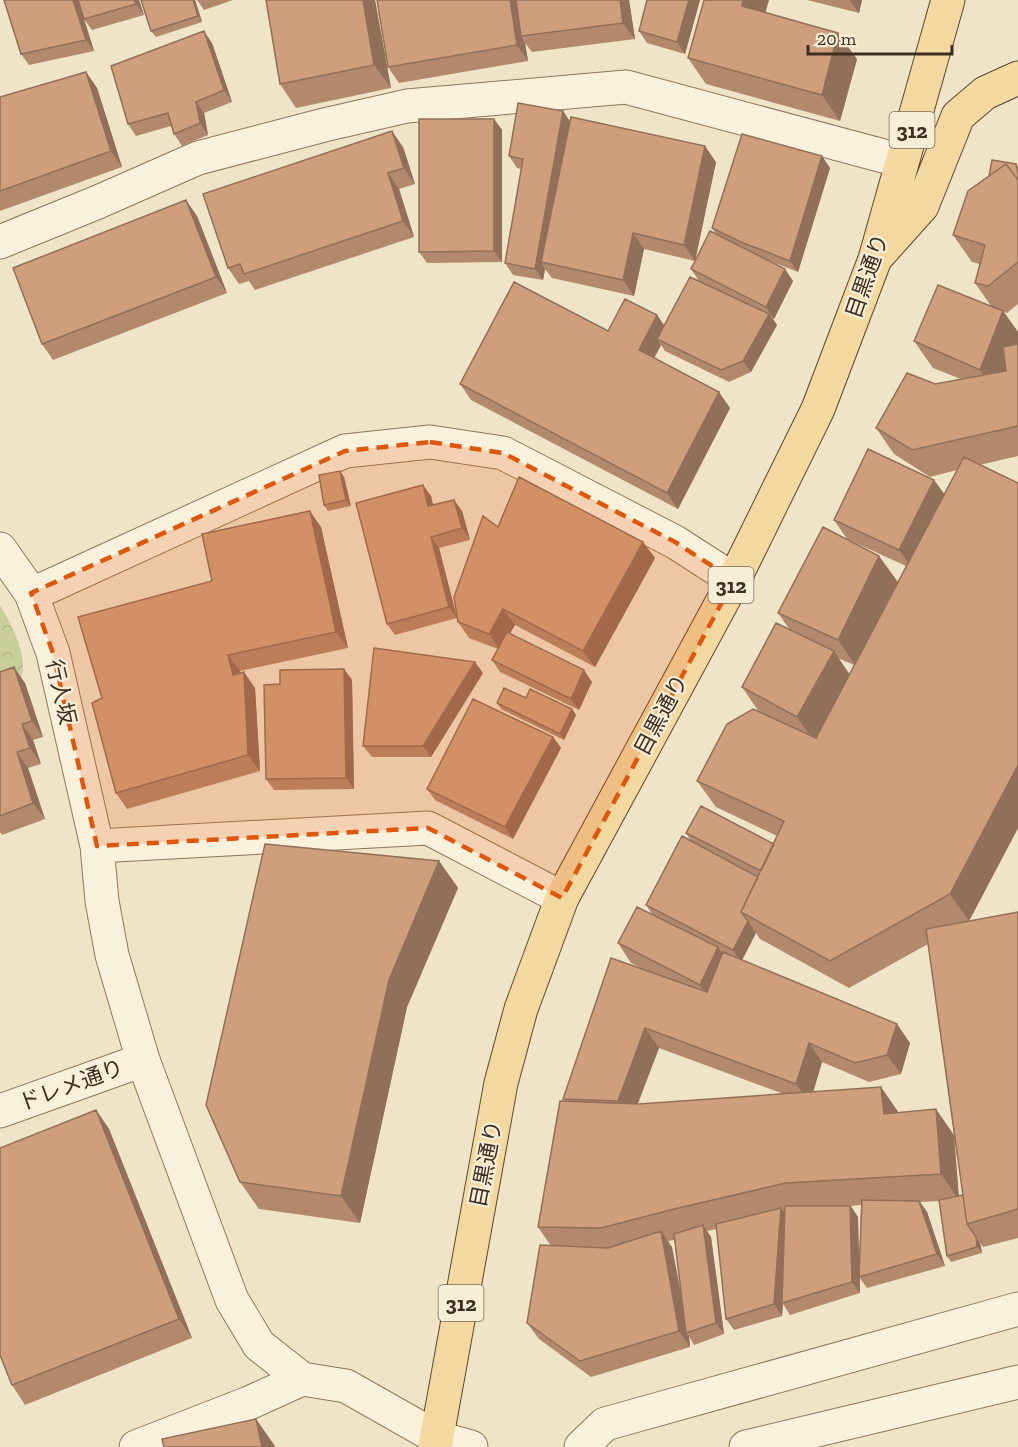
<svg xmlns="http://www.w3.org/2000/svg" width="1018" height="1447" viewBox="0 0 1018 1447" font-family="'Zilla Slab','Noto Sans JP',serif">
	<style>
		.forest { fill: url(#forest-crowns) }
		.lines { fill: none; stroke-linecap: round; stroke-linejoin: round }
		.minor-casing { stroke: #8d765c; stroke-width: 35 }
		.tertiary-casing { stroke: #8d765c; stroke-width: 35 }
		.primary-casing { stroke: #5b4430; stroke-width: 35 }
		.minor { stroke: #faf1dc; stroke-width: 33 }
		.tertiary { stroke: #faf1dc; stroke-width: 33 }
		.primary { stroke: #f3d9a0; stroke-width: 33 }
		.wall { fill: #b2896c; fill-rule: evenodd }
		.shaded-wall { fill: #916f58 }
		.building { fill: #cf9f7d; stroke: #916f58; stroke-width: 1.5 }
		.marked { fill: #df570d; fill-opacity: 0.2; stroke: #df570d; stroke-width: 4.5; stroke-dasharray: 12 8; stroke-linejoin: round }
		.labels { text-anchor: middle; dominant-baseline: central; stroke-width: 4.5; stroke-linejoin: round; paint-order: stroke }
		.shield { fill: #f7eed8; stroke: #756857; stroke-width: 1.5 }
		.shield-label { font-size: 21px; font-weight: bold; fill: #3d2e20 }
		.street-label { font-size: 22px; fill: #3d2e20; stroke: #f7eed8 }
	</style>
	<defs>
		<pattern id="forest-crowns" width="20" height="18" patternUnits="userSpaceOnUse" patternTransform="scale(1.5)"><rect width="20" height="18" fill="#c9cf9b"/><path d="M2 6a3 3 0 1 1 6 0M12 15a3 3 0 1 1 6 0" fill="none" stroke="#aeb285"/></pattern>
	</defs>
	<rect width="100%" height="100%" fill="#f0e4c8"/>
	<path class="forest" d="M0 605C11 625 29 655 21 678L0 684Z"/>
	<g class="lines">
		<g class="minor-casing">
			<path id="minor" d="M0 242 98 202 198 158 324 125 407 106 626 87 902 161
				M0 549 31 593 53 653 97 846 102 901 112 955 143 1060 0 1111
				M31 593 48 587 345 451 430 442 503 453 675 542 734 580
				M97 846 428 828 562 898
				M136 1447 249 1403 302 1379"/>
		</g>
		<g class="tertiary-casing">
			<path id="tertiary" d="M143 1060 232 1300 259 1345 302 1379 346 1386 436 1437 471 1447
				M581 1447 605 1424 1018 1309
				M746 1447 1018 1382"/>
		</g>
		<g class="primary-casing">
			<path id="primary" d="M880 253 922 206 958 116 985 93 1018 78
				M435 1447 501 1083 521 1009 562 898 734 580 818 409 875 259 948 0"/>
		</g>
		<use href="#minor" class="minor"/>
		<use href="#tertiary" class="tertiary"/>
		<use href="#primary" class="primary"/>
	</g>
	<path class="wall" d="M4 0H78L94 51 29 65 21 54Z
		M139 0 144 15 92 30 84 19Z
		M195 0 202 22 156 37 151 31Z
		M197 0H233L204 10Z
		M375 0 391 88 296 108 280 84Z
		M629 0 635 39 532 52 525 43 528 61 399 83 388 67Z
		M647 0H700L685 54 647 43 639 31Z
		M807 0H862L859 13Z
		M765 13 857 59 840 121 706 84 688 58Z
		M212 43 232 102 204 113 208 135 182 146 174 134 171 126 136 136 128 124Z
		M86 72 97 88 122 167 0 211V97Z
		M563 111 570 122 716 162 695 261 644 249 634 296 552 278 545 269 543 280 513 275 505 263 522 169 517 168 509 156Z
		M494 119 502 130V262L427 263 419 252Z
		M403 147 415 184 399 189 414 237 255 290 249 281 239 284 228 268Z
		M1016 164 1018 167V304L1007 313 1004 312 1018 332V456L980 465 1018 483V828L969 921 1018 912V1238L983 1247 980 1243 982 1253 951 1262 947 1256 939 1201 920 1202 927 1212 945 1266 867 1288 860 1278V1293L790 1315 783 1304 782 1316 734 1330 726 1319 717 1229 707 1231 711 1237 724 1334 694 1345 689 1336 690 1347 591 1377 539 1339 527 1323 551 1246 538 1227 565 1101 563 1099 649 972 631 963 618 943 652 914 646 905 691 841 686 833 774 844 777 836 716 807 697 781 759 712 742 687 790 630 778 613 898 582 887 604 906 566 847 539 834 520 934 480 944 494 957 470 930 477 894 454 876 428 935 384 961 379 933 368 914 341 991 306 975 283 980 264 972 262 953 235ZM838 658 854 665 849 674ZM756 933 760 939 849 988 928 944 954 1135 899 1113 813 1092 822 1062 869 1082 901 1074 910 1043 742 960ZM659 1048 784 1094 638 1104ZM954 1136 963 1195 959 1196ZM861 1205 859 1268 858 1217 851 1206ZM675 1240 684 1309 672 1247 668 1241Z
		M830 168 798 272 767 260 793 281 774 319 772 318 777 325 751 372 729 382 665 351 661 345 654 358 730 408 678 509 471 400 460 384 608 331 657 315 664 326 699 281 691 269 717 235 712 228Z
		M197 216 227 293 53 360 42 344Z
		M340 471 344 477 351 506 328 511 324 505Z
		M423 485 431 496 433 505 454 500 462 511 470 540 439 548 457 618 395 635 387 624Z
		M321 527 348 648 240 671V673L255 688 260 771 127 809 116 793 102 698 212 581Z
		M498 527 643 542 655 558 595 667 515 625 510 633 592 682 579 710 500 672 492 660 498 649 469 638 458 622Z
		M344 669 352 680 354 789 274 790 266 779 280 684Z
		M0 672 25 683 43 737 33 740 41 764 28 768 45 819 2 835 0 832Z
		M483 673 431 757H372L363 746Z
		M526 698 572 709 576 715 564 740 501 709 497 703Z
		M553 737 561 748 513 839 435 800 427 789Z
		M439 861 458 888 407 1007 360 1223 259 1209 240 1182Z
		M96 1110 109 1129 192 1338 25 1405 12 1385Z"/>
	<path class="shaded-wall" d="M73 0H78L94 51 86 40Z
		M134 0H139L144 15 136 4Z
		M193 0H195L202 22 198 16Z
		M363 0H375L391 88 374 65Z
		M510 0H519L521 36 525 43 528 61 517 45Z
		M620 0H629L635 39 623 23Z
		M689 0H700L685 54 677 42Z
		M743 0H769L760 32 742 6Z
		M850 0H862L859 13Z
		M204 31 212 43 232 102 224 90Z
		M838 33 857 59 840 121 822 95Z
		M86 72 97 88 122 167 111 151Z
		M196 102 204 113 208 135 200 123Z
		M563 111 571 123 541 262 545 269 543 280 535 269Z
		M494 119 502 130V262L494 251Z
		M392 131 403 147 415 184 404 168Z
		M705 146 716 162 695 261 684 245Z
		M822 156 830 168 798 272 790 261Z
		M388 173 399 189 414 237 403 221Z
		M186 200 197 216 227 293 216 277Z
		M633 233 644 249 634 296 623 280Z
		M785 269 793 281 774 319 766 307Z
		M1003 311 1018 332V346L998 396 980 370Z
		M769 314 777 325 751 372 743 361Z
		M657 315 668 331 657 339 661 345 650 366 639 350Z
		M719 392 730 408 678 509 667 493Z
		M340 471 344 477 351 506 346 500Z
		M934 480 948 499 913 569 899 550Z
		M423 485 431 496 436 518 428 506Z
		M454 500 462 511 470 540 462 528Z
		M310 511 321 527 348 648 336 632Z
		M431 537 439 548 457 618 449 607Z
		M643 542 655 558 595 667 583 651Z
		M879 556 898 582 856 666 838 640Z
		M503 609 515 625 500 650 489 634Z
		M834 651 852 678 815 743 797 717Z
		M228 655 240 671 244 691 233 675Z
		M475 662 483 673 431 757 423 746Z
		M14 667 25 683 43 737 32 721Z
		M344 669 352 680 354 789 346 778Z
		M584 670 592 682 579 710 571 699Z
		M244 672 255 688 260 771 248 755Z
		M572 709 576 715 564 740 560 734Z
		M22 724 33 740 41 764 30 748Z
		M553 737 561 748 513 839 505 827Z
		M17 752 28 768 45 819 33 803Z
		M1018 765V828L969 921 950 894Z
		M439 861 458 888 407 1007 360 1223 341 1196 389 980Z
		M748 921 756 933 741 962 733 950Z
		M718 947 732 967 714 1005 700 985Z
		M897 1024 910 1043 901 1074 887 1055Z
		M645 1028 659 1048 631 1120 618 1101Z
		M809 1043 822 1062 810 1103 796 1084Z
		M881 1087 899 1113 884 1114Z
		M936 1109 954 1135 959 1200 941 1174Z
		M96 1110 109 1129 192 1338 179 1319Z
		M919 1201 927 1212 945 1266 937 1254Z
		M850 1206 858 1217 860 1293 852 1282Z
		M781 1208 789 1219 782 1316 774 1304Z
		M703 1225 711 1237 724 1334 716 1323Z
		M661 1231 672 1247 688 1333H686L689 1336 690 1347 679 1331Z
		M976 1237 980 1243 982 1253 977 1247Z
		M256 1419 275 1446V1447H262Z"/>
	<path class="building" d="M4 0H73L86 40 21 54Z
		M78 0H134L136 4 84 19Z
		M141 0H193L198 16 151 31Z
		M266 0H363L374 65 280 84Z
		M377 0H510L517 45 388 67Z
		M516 0H620L623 23 521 36Z
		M647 0H689L677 42 639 31Z
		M704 0H743L742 6 838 33 822 95 688 58Z
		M204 31 224 90 196 102 200 123 174 134 168 113 128 124 111 66Z
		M86 72 111 151 0 191V97Z
		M518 103 563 111 535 269 505 263 523 159 509 156Z
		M571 117 705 146 684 245 633 233 623 280 541 262Z
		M419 119H494V251L419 252Z
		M392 131 404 168 388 173 403 221 244 274 240 264 228 268 203 194Z
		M742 134 822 156 790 261 741 242 712 228Z
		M992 160 1016 164 1018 174V180L1006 164 989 176Z
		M1006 164 1018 180V262L988 286 975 283 985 245 953 235 968 191Z
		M186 200 216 277 42 344 13 268Z
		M710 231 785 269 766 307 691 269Z
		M690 277 769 314 743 361 721 370 657 339Z
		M514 282 608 331 625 299 657 315 639 350 719 392 667 493 460 384Z
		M938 285 1003 311 980 370 914 341Z
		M1018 344V426L912 450 876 428 907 373 935 384 1006 371 1003 347Z
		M868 449 934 480 899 550 834 520Z
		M964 457 1018 483V765L950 894 830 961 741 912 784 821 697 781 727 724 753 709 816 738Z
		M340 471 346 500 324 505 319 475Z
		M519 477 643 542 583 651 503 609 489 634 458 622 454 597 483 516 498 527Z
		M423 485 428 506 454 500 462 528 431 537 449 607 387 624 356 503Z
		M310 511 336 632 228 655 233 675 244 672 248 755 116 793 92 703 102 698 78 617 212 581 202 534Z
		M823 527 879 556 838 640 778 613Z
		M776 623 834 651 797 717 742 687Z
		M507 632 584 670 571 699 492 660Z
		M374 648 475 662 423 746H363Z
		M14 667 32 721 22 724 30 748 17 752 33 803 0 816V672Z
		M344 669 346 778 266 779 264 685 280 684V670Z
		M504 688 526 698 530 689 572 709 560 734 497 703Z
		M473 699 553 737 505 827 427 789Z
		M701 806 774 844 761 871 686 833Z
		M682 836 758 877 741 912 748 921 733 950 646 905Z
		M265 844 439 861 389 980 341 1196 240 1182 206 1105Z
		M637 907 718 947 700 985 618 943Z
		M1018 912V1209L967 1224 926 929Z
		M723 952 897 1024 887 1055 855 1063 809 1043 796 1084 645 1028 618 1101 563 1099 611 958 707 992Z
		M881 1087 884 1114 936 1109 941 1174 786 1183 674 1209 601 1228 538 1227 560 1101 639 1104Z
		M96 1110 179 1319 12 1385 0 1355V1148Z
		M963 1195 967 1224 976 1237 977 1247 947 1256 939 1200Z
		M862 1200 919 1201 937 1254 859 1277Z
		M785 1206H850L852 1282 782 1303Z
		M781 1208 774 1304 726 1319 716 1224Z
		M703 1225 716 1323 686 1333 674 1234Z
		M661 1231 679 1331 580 1361 527 1323 540 1245 608 1248Z
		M256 1419 262 1447H164L162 1439Z"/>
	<path class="marked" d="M430 442 503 453 675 542 734 580 562 898 428 828 97 846 53 653 31 593 345 451Z"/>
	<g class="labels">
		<g class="shield">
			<rect x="889.5" y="112" width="45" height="36" rx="4.5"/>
			<rect x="708.5" y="567" width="45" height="36" rx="4.5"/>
			<rect x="438.5" y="1285" width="45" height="36" rx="4.5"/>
		</g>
		<g class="shield-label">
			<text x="912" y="130">312</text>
			<text x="731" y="585">312</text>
			<text x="461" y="1303">312</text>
		</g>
		<g class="street-label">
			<text transform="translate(867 276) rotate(-71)">目黒通り</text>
			<text transform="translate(61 692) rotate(77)">行人坂</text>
			<text transform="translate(661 715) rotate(-62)">目黒通り</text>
			<text transform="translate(71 1085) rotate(-20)">ドレメ通り</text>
			<text transform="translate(486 1164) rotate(-79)">目黒通り</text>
		</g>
	</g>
	<path d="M808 45v9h144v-9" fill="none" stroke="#3d2e20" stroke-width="3"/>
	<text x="817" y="45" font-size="18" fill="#3d2e20" stroke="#f7eed8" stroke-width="4.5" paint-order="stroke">20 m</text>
</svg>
